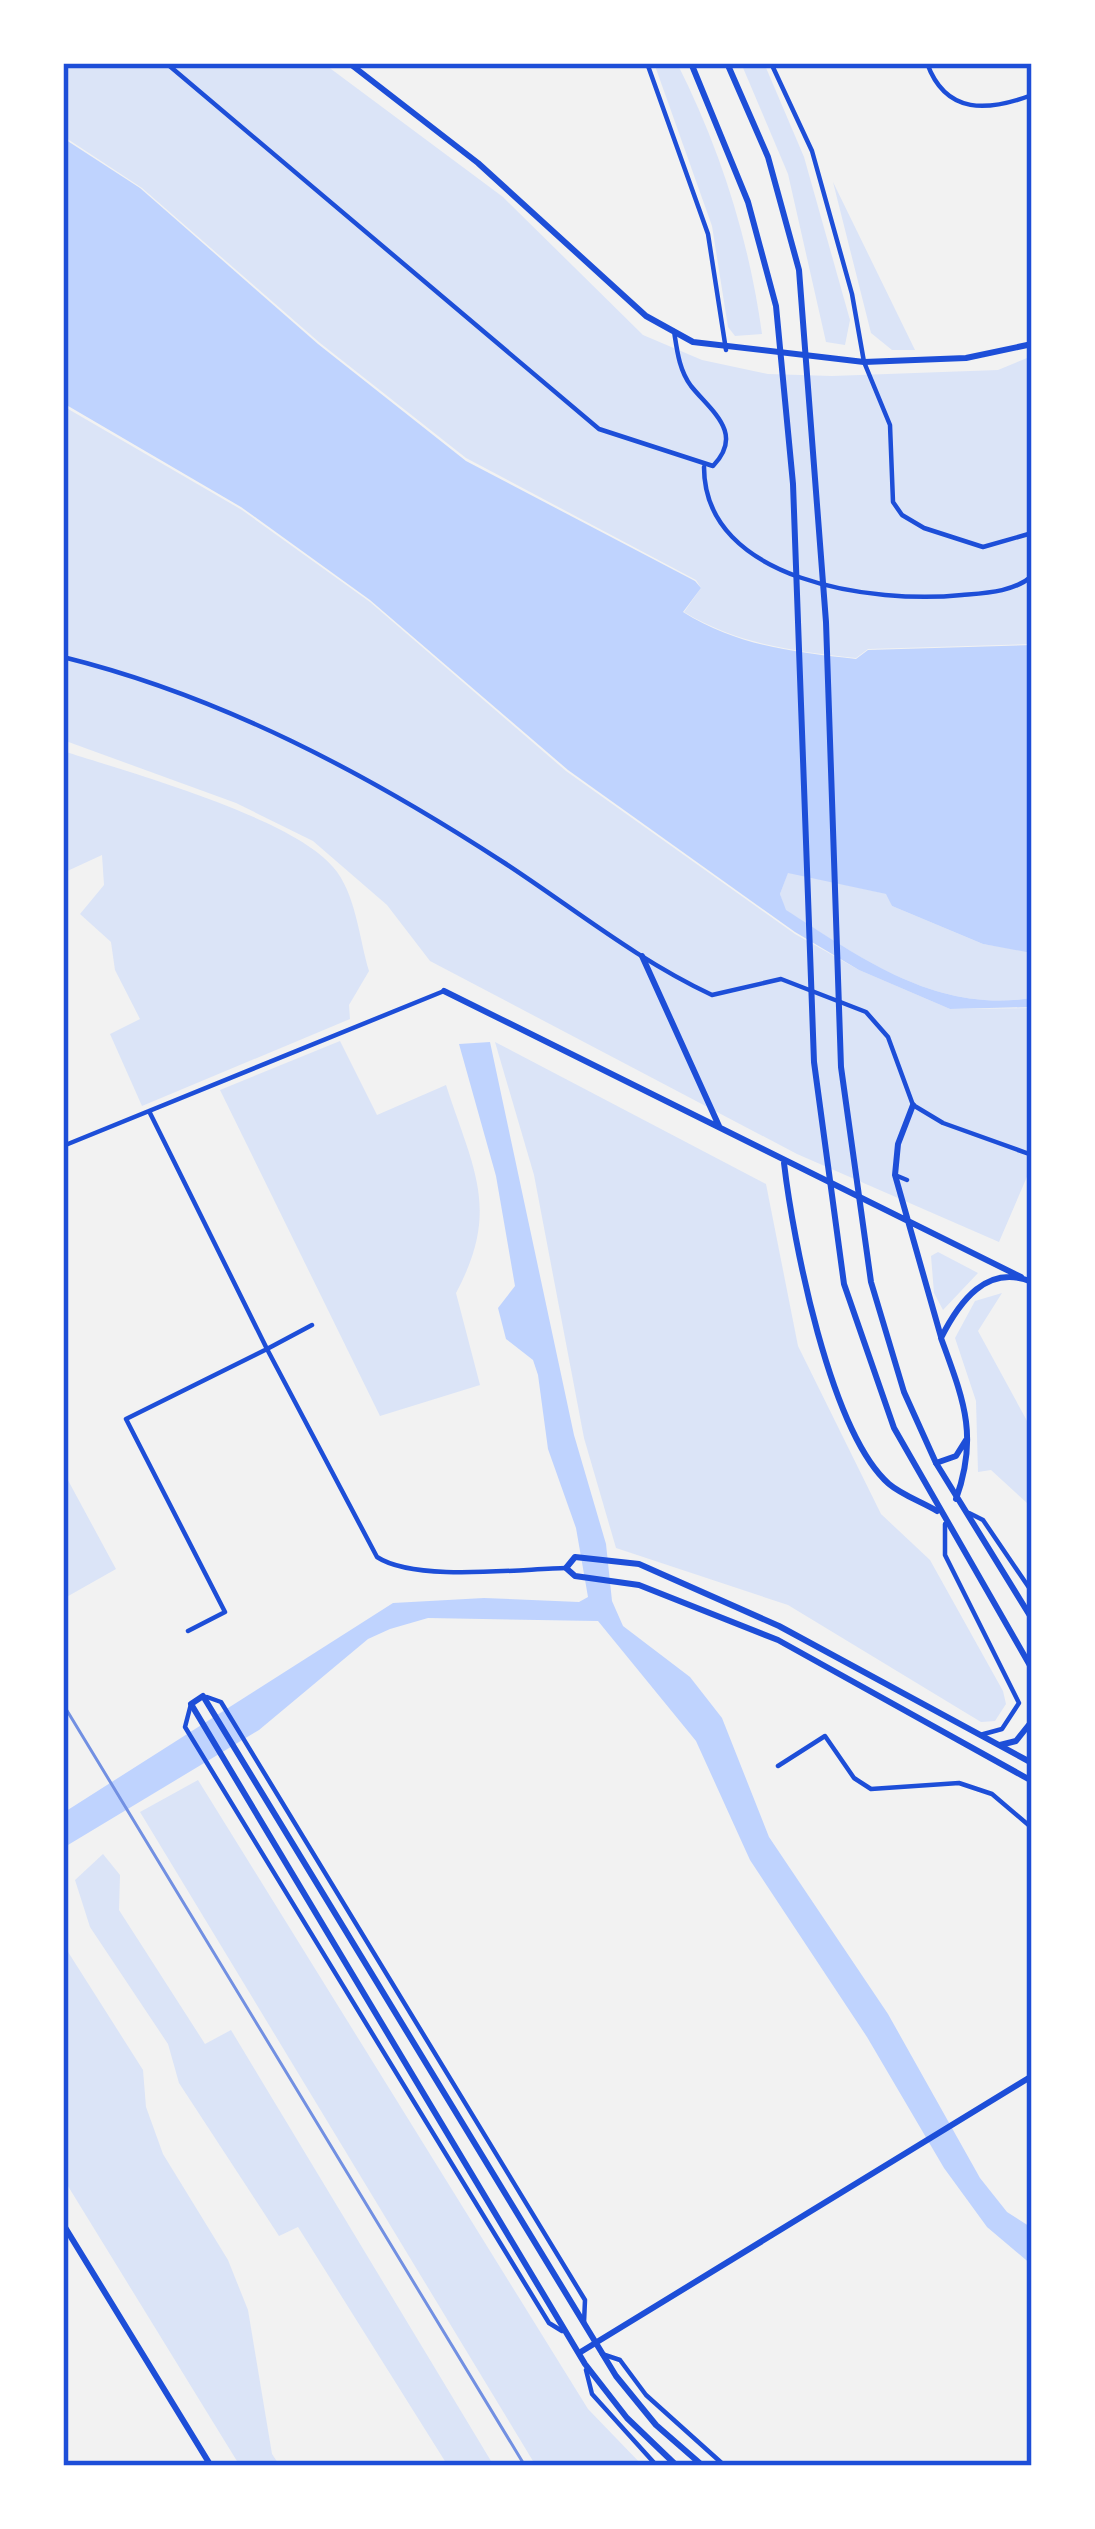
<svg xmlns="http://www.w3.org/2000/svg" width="1095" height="2529" viewBox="0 0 1095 2529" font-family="'Work Sans',sans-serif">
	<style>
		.green { fill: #dbe4f7 }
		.water { fill: #bfd3fe }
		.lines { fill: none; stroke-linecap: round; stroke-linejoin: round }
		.minor { stroke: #1d4ed8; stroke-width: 4.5 }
		.tertiary { stroke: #1d4ed8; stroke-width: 6 }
		.secondary { stroke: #1d4ed8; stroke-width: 6 }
		.rail { stroke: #7290e2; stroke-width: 3 }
		.neatline { fill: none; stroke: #1d4ed8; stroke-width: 4.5 }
	</style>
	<rect width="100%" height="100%" fill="#f2f2f2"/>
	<path class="green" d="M63 63H323L503 197 643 335 702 360 768 374 832 376 998 370 1032 356V644L868 649 856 658C794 651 739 645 684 612L701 588 696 580 466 458 320 343 142 188 63 136Z
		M654 63H677C720 148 749 239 762 334L735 336 728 327 712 226Z
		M741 63H764L804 157 850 320 845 345 826 342 788 174Z
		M833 182 915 350H892L871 333Z
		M63 406 242 510 370 602 566 771 795 934 859 970 950 1009 1032 1008V1165L999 1242 797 1154 430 961 387 905 313 841 236 803 63 740Z
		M63 751C128 772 291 817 333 867 356 893 359 938 369 971L349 1005 350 1019 142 1106 110 1034 140 1019 115 970 111 942 80 914 104 885 102 855 63 873Z
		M788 872 887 894 892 906 983 944 1032 952V998C936 1013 863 959 785 910L780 894Z
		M340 1041 377 1115 446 1085C473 1169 501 1209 456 1293L480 1385 380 1416 220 1090Z
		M495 1042 766 1184 798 1346 881 1514 930 1560 1003 1691 1006 1704 995 1721 981 1722 788 1605 616 1548 584 1438 534 1175Z
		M938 1252 978 1273 943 1310 934 1293 931 1256Z
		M1002 1293 978 1331 1032 1430V1518L1027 1503 991 1470 978 1472 976 1401 955 1338 975 1301Z
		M63 1471 116 1569 63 1599Z
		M198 1780 588 2409 643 2466H536L140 1812Z
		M103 1854 120 1875 119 1910 205 2044 231 2030 494 2466H448L298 2227 279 2236 179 2083 168 2044 90 1927 75 1880Z
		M63 1944 143 2070 146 2107 163 2154 228 2260 248 2310 272 2454 280 2466H240L63 2178Z"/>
	<path class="water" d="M63 138 140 188 318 344 466 461 695 581 701 588 683 612C738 646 793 652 856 659L868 650 1032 645V953L983 944 892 906 886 894 788 873 780 894 786 910C863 959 936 1013 1032 998V1007L950 1009 859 970 795 932 568 770 370 600 241 507 63 403Z
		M490 1042 574 1435 606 1544 612 1601 623 1626 690 1677 722 1718 769 1837 888 2014 980 2178 1007 2212 1032 2228V2265L987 2227 944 2168 867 2037 750 1860 696 1741 598 1621 428 1618 390 1629 368 1639 259 1730 63 1848V1813L393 1603 484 1598 579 1602 588 1597 576 1528 548 1449 538 1375 533 1360 506 1339 498 1308 515 1286 496 1176 459 1044Z"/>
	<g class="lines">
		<path class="minor" d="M166 63 599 429 713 466C745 433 711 411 691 386 679 370 677 350 674 331
			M647 63 708 234 726 350
			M771 63 812 151 852 294 864 362 890 425 893 502 902 515 924 528 983 547 1032 533
			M927 63C946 116 989 111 1032 95
			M704 467C704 582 875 604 962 595 985 593 1014 592 1032 576
			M63 657C221 696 366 773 503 862 572 907 637 960 712 995L781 979 866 1012 888 1037 913 1105 943 1123 1032 1155
			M149 1111 267 1349 126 1419 225 1612 188 1631
			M63 1146 444 991
			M895 1175 907 1180
			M312 1325 267 1349 377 1557C415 1582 519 1569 566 1568
			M969 1513 983 1520 1032 1592
			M945 1524V1555L1019 1703 1002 1729 980 1735
			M207 1697 221 1702 585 2300 584 2323
			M191 1704 185 1727 549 2323 562 2331
			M778 1766 825 1736 854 1778 871 1789 959 1783 992 1794 1032 1828
			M602 2354 620 2360 646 2395 725 2466
			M586 2370 592 2394 657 2466"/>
		<path class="tertiary" d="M349 63 478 163 646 316 693 342 864 362 966 358 1032 344
			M642 956 719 1126
			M444 991 1021 1277
			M913 1105 898 1144 895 1175 941 1337
			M784 1163C793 1240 830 1432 889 1484 902 1495 922 1502 937 1511
			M936 1463 956 1456 966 1440
			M956 1499C979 1435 963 1399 941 1338 959 1302 987 1263 1032 1282
			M1000 1745 1016 1741 1032 1721
			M1032 1763 779 1626 639 1564 575 1557 566 1568 575 1576 639 1585 778 1640 1032 1781
			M63 2224 211 2466
			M579 2353 1032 2076"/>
		<path class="secondary" d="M691 63 748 202 776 306 793 484 814 1062 844 1284 894 1428 1032 1669
			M727 63 768 157 799 270 826 622 841 1067 871 1282 904 1392 936 1463 1032 1619
			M677 2466 627 2418 585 2364 191 1704 203 1696 616 2376 656 2425 703 2466"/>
		<path class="rail" d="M63 1704 525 2466"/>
	</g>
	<rect width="1095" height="2529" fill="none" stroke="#ffffff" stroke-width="132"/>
	<rect x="66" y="66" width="963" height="2397" class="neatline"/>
</svg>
